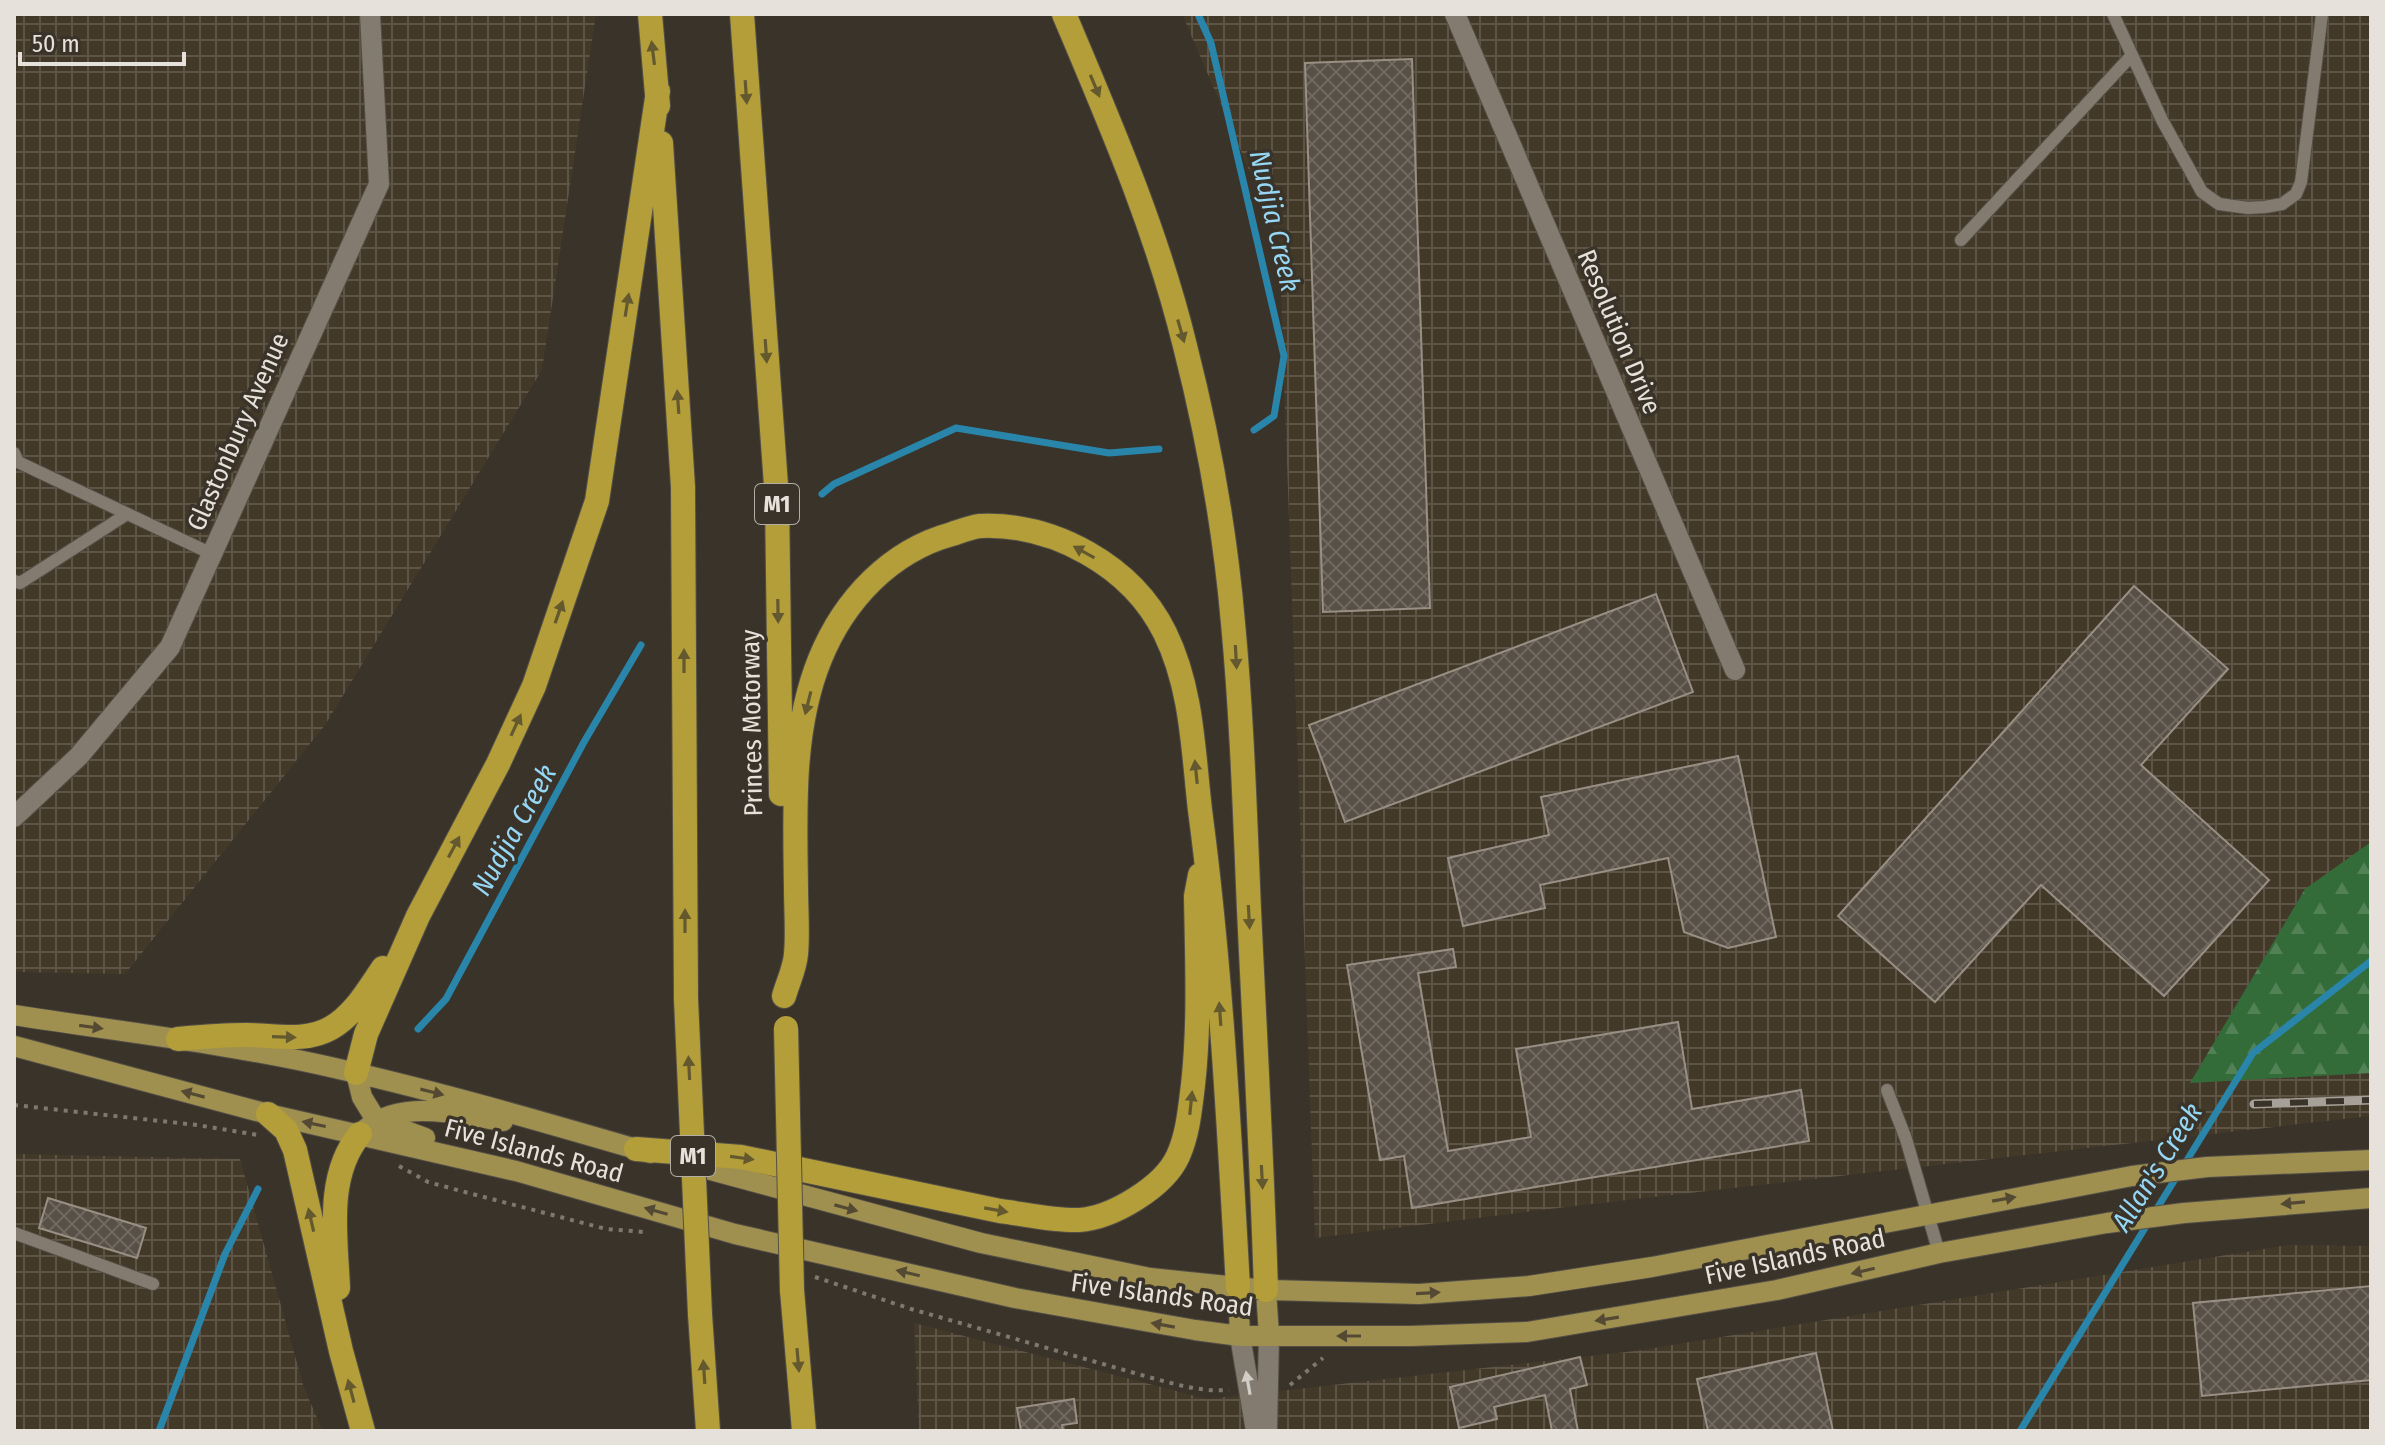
<svg xmlns="http://www.w3.org/2000/svg" width="2385" height="1445" viewBox="0 0 2385 1445" font-family="'Fira Sans Condensed',sans-serif">
	<style>
		.industrial { fill: url(#industrial-grid) }
		.forest { fill: url(#forest-firs) }
		.lines { fill: none; stroke-linecap: round; stroke-linejoin: round }
		.stream { stroke: #2985a9; stroke-width: 7 }
		.building { fill: url(#building-cross-hatch); stroke: #998f84; stroke-width: 2 }
		.lane-casing { stroke: #544f46; stroke-width: 14 }
		.street-casing { stroke: #544f46; stroke-width: 22 }
		.secondary-casing { stroke: #544f46; stroke-width: 22 }
		.primary-casing { stroke: #544f46; stroke-width: 22 }
		.highway-casing { stroke: #544f46; stroke-width: 26 }
		.path { stroke: #7e7970; stroke-width: 4; stroke-dasharray: 4 6; stroke-linecap: butt }
		.lane { stroke: #837b70; stroke-width: 12 }
		.street { stroke: #837b70; stroke-width: 20 }
		.secondary { stroke: #837b70; stroke-width: 20 }
		.primary { stroke: #a09050; stroke-width: 20 }
		.highway { stroke: #b39e3a; stroke-width: 24 }
		.rail-casing { stroke: #a6a198; stroke-width: 9 }
		.rail { stroke: #3a3329; stroke-width: 6; stroke-dasharray: 18; stroke-linecap: butt }
		.highway-bridge-casing { stroke: #544f46; stroke-width: 26; stroke-linecap: butt }
		.highway-bridge { stroke: #b39e3a; stroke-width: 24 }
		.oneway { fill: #64582f }
		.oneway2 { fill: #544a33 }
		.oneway3 { fill: #d2cdc6 }
		.labels { text-anchor: middle; dominant-baseline: central; stroke-width: 7; stroke-linejoin: round; paint-order: stroke }
		.shield { fill: #3a3329; stroke: #b2aea6; stroke-width: 2 }
		.shield-label { font-size: 24px; font-weight: bold; fill: #e6e2db }
		.street-label { font-size: 26px; fill: #e6e2db; stroke: #3a3329 }
		.water-label { font-size: 28px; font-style: italic; fill: #96d7f5; stroke: #3a3329 }
	</style>
	<defs>
		<pattern id="industrial-grid" width="8" height="8" patternUnits="userSpaceOnUse" patternTransform="scale(2)"><rect width="8" height="8" fill="#433929"/><path d="M0 4h8M4 0v8" fill="none" stroke="#5e5547"/></pattern>
		<pattern id="forest-firs" width="22" height="20" patternUnits="userSpaceOnUse" patternTransform="scale(2)"><rect width="22" height="20" fill="#336c39"/><path d="M5 1l3.5 6h-7zM16 11l3.5 6h-7z" fill="#518155"/></pattern>
		<pattern id="building-cross-hatch" width="8" height="8" patternUnits="userSpaceOnUse" patternTransform="scale(2)"><rect width="8" height="8" fill="#585046"/><path d="M0 0l8 8M0 8l8-8" fill="none" stroke="#706960"/></pattern>
	</defs>
	<rect width="100%" height="100%" fill="#3a3329"/>
	<path class="industrial" d="M14 14H596L542 370 325 725 125 974 14 972Z
		M1182 14H2371V1116L1566 1207 1315 1238 1279 240Z
		M14 1154 240 1159 304 1388 323 1431H14Z
		M2288 1245 2371 1246V1431H919L914 1323 1207 1399 1635 1351Z"/>
	<path class="forest" d="M2371 842V1073L2190 1083 2305 889Z"/>
	<g class="lines">
		<path class="stream" d="M1198 14 1211 43 1284 356 1274 416 1254 430
			M822 494 834 484 956 428 1109 453 1159 449
			M418 1029 446 999 584 742 641 645
			M2184 1165 2253 1053 2371 961
			M159 1431 225 1254 258 1189
			M2020 1431 2177 1176"/>
	</g>
	<path class="building" d="M1412 59 1430 608 1323 612 1305 63Z
		M2134 586 2228 669 2141 765 2269 880 2164 996 2041 885 1935 1002 1838 916Z
		M1656 594 1693 692 1345 822 1309 725Z
		M1738 756 1776 937 1728 948 1684 932 1668 858 1540 885 1545 908 1463 926 1448 858 1549 835 1541 797Z
		M1453 949 1456 967 1418 973 1448 1151 1531 1137 1516 1049 1678 1022 1692 1109 1801 1090 1809 1141 1412 1208 1404 1156 1380 1160 1347 965Z
		M48 1198 146 1228 137 1258 39 1228Z
		M2371 1286V1380L2202 1396 2193 1303Z
		M1816 1353 1833 1431H1708L1697 1379Z
		M1580 1357 1587 1385 1570 1389 1578 1431H1552L1545 1395 1494 1407 1497 1419 1459 1428 1450 1387Z
		M1074 1399 1077 1423 1062 1425 1063 1431H1021L1017 1408Z"/>
	<g class="lines">
		<g class="lane-casing">
			<path id="lane" d="M2113 14 2162 120 2202 192 2219 204 2248 208 2265 207 2282 204 2296 194 2301 182 2322 14
				M1961 240 2132 55
				M14 453 18 462 212 554
				M14 581 20 583 127 514
				M1887 1090 1906 1139 1939 1253
				M14 1233 153 1284"/>
		</g>
		<g class="street-casing">
			<path id="street" d="M1455 14 1735 670
				M1240 1336 1256 1431
				M1267 1431 1269 1335"/>
		</g>
		<g class="secondary-casing">
			<path id="secondary" d="M14 817 79 756 170 647 379 184 370 14"/>
		</g>
		<g class="primary-casing">
			<path id="primary" d="M14 1015C122 1032 232 1044 339 1069 444 1093 547 1123 650 1153
				M14 1046 268 1114 516 1171 735 1234 1015 1298 1195 1330 1240 1336H1411L1527 1332 1777 1290 1939 1253 2107 1223 2184 1213 2371 1198
				M356 1073 362 1097 376 1120 425 1138
				M360 1134C398 1096 455 1115 503 1121
				M681 1162 981 1243 1150 1278 1266 1290 1419 1294 1529 1286 1652 1267 2132 1176 2207 1167 2371 1160
				M1238 1287 1240 1336
				M1266 1290 1269 1335"/>
		</g>
		<g class="highway-casing">
			<path id="highway" d="M650 14 658 106
				M742 14 777 499 781 794
				M1064 14C1110 123 1157 231 1185 346 1208 436 1225 530 1233 623 1242 718 1245 815 1249 910 1255 1037 1262 1163 1266 1290
				M661 143 683 487 686 999
				M784 996C788 982 795 968 796 954 798 933 796 910 796 888 795 813 791 730 820 659 844 600 890 551 952 534 961 531 971 527 980 526 1054 523 1132 566 1165 633 1192 688 1193 749 1200 810 1221 968 1229 1128 1238 1287
				M178 1039C200 1037 223 1035 246 1035 274 1035 305 1043 331 1028 354 1015 368 990 383 968
				M356 1073 366 1034 418 916 498 764 534 686 597 501 658 91
				M268 1114 286 1130 295 1150 341 1351 363 1431
				M636 1149 741 1157 1000 1211C1025 1214 1053 1221 1079 1220 1112 1218 1164 1187 1178 1156 1188 1134 1190 1109 1193 1085 1200 1022 1197 959 1196 896L1200 875
				M338 1288C336 1238 325 1176 360 1134
				M792 1290 804 1431
				M700 1314 708 1431"/>
		</g>
		<path class="path" d="M14 1105 197 1125 258 1135
			M399 1166 428 1182 461 1191 606 1229 644 1232
			M815 1277 911 1309 1152 1378C1178 1385 1202 1392 1229 1390
			M1290 1385 1323 1358"/>
		<use href="#lane" class="lane"/>
		<use href="#street" class="street"/>
		<use href="#secondary" class="secondary"/>
		<use href="#primary" class="primary"/>
		<use href="#highway" class="highway"/>
		<g class="rail-casing">
			<path id="rail" d="M2254 1104 2371 1100"/>
		</g>
		<use href="#rail" class="rail"/>
		<g class="highway-bridge-casing">
			<path id="highway-bridge" d="M686 999 700 1314
				M786 1028 792 1290"/>
		</g>
		<use href="#highway-bridge" class="highway-bridge"/>
	</g>
	<defs><path id="oneway-solid" d="M-6-.8H1V-3.2L6.5 0L1 3.2V.8H-6Z" transform="scale(2)"/></defs>
	<g class="oneway">
		<use href="#oneway-solid" transform="translate(653 53) rotate(-97)"/>
		<use href="#oneway-solid" transform="translate(1095 86) rotate(67)"/>
		<use href="#oneway-solid" transform="translate(746 92) rotate(86)"/>
		<use href="#oneway-solid" transform="translate(627 305) rotate(-81)"/>
		<use href="#oneway-solid" transform="translate(1181 331) rotate(74)"/>
		<use href="#oneway-solid" transform="translate(766 351) rotate(86)"/>
		<use href="#oneway-solid" transform="translate(678 402) rotate(-94)"/>
		<use href="#oneway-solid" transform="translate(1084 552) rotate(-151)"/>
		<use href="#oneway-solid" transform="translate(778 611) rotate(89)"/>
		<use href="#oneway-solid" transform="translate(559 612) rotate(-71)"/>
		<use href="#oneway-solid" transform="translate(1236 657) rotate(87)"/>
		<use href="#oneway-solid" transform="translate(684 661) rotate(-90)"/>
		<use href="#oneway-solid" transform="translate(808 703) rotate(104)"/>
		<use href="#oneway-solid" transform="translate(516 725) rotate(-65)"/>
		<use href="#oneway-solid" transform="translate(1196 772) rotate(-96)"/>
		<use href="#oneway-solid" transform="translate(454 847) rotate(-62)"/>
		<use href="#oneway-solid" transform="translate(1249 917) rotate(87)"/>
		<use href="#oneway-solid" transform="translate(685 921) rotate(-90)"/>
		<use href="#oneway-solid" transform="translate(1220 1014) rotate(-94)"/>
		<use href="#oneway-solid" transform="translate(284 1037) rotate(2)"/>
		<use href="#oneway-solid" transform="translate(689 1068) rotate(-93)"/>
		<use href="#oneway-solid" transform="translate(1191 1103) rotate(-84)"/>
		<use href="#oneway-solid" transform="translate(742 1158) rotate(8)"/>
		<use href="#oneway-solid" transform="translate(1262 1177) rotate(87)"/>
		<use href="#oneway-solid" transform="translate(996 1210) rotate(10)"/>
		<use href="#oneway-solid" transform="translate(311 1220) rotate(-103)"/>
		<use href="#oneway-solid" transform="translate(798 1360) rotate(85)"/>
		<use href="#oneway-solid" transform="translate(704 1372) rotate(-94)"/>
		<use href="#oneway-solid" transform="translate(351 1391) rotate(-105)"/>
	</g>
	<g class="oneway2">
		<use href="#oneway-solid" transform="translate(91 1027) rotate(8)"/>
		<use href="#oneway-solid" transform="translate(432 1092) rotate(14)"/>
		<use href="#oneway-solid" transform="translate(193 1094) rotate(-165)"/>
		<use href="#oneway-solid" transform="translate(314 1124) rotate(-168)"/>
		<use href="#oneway-solid" transform="translate(2004 1199) rotate(-10)"/>
		<use href="#oneway-solid" transform="translate(2293 1203) rotate(175)"/>
		<use href="#oneway-solid" transform="translate(846 1208) rotate(15)"/>
		<use href="#oneway-solid" transform="translate(656 1211) rotate(-164)"/>
		<use href="#oneway-solid" transform="translate(1863 1271) rotate(167)"/>
		<use href="#oneway-solid" transform="translate(908 1273) rotate(-167)"/>
		<use href="#oneway-solid" transform="translate(1428 1293) rotate(-3)"/>
		<use href="#oneway-solid" transform="translate(1607 1319) rotate(171)"/>
		<use href="#oneway-solid" transform="translate(1163 1325) rotate(-170)"/>
		<use href="#oneway-solid" transform="translate(1349 1336) rotate(-180)"/>
	</g>
	<use class="oneway3" href="#oneway-solid" transform="translate(1248 1383) rotate(-100)"/>
	<g class="labels">
		<g class="shield">
			<rect x="755" y="484" width="44" height="40" rx="6"/>
			<rect x="671" y="1136" width="44" height="40" rx="6"/>
		</g>
		<g class="shield-label">
			<text x="777" y="504">M1</text>
			<text x="693" y="1156">M1</text>
		</g>
		<g class="street-label">
			<text transform="translate(1619 332) rotate(67)">Resolution Drive</text>
			<text transform="translate(238 432) rotate(-66)">Glastonbury Avenue</text>
			<text transform="translate(752 723) rotate(-91)">Princes Motorway</text>
			<text transform="translate(534 1151) rotate(15)">Five Islands Road</text>
			<text transform="translate(1795 1257) rotate(-12)">Five Islands Road</text>
			<text transform="translate(1162 1295) rotate(8)">Five Islands Road</text>
		</g>
		<g class="water-label">
			<text transform="translate(1275 221) rotate(77)">Nudjia Creek</text>
			<text transform="translate(514 830) rotate(-61)">Nudjia Creek</text>
			<text transform="translate(2157 1167) rotate(-58)">Allan's Creek</text>
		</g>
	</g>
	<rect width="2385" height="1445" fill="none" stroke="#e6e2db" stroke-width="32"/>
	<path d="M20 52v12h164v-12" fill="none" stroke="#e6e2db" stroke-width="4"/>
	<text x="32" y="52" font-size="24" fill="#e6e2db" stroke="#3a3329" stroke-width="6" paint-order="stroke">50 m</text>
</svg>
